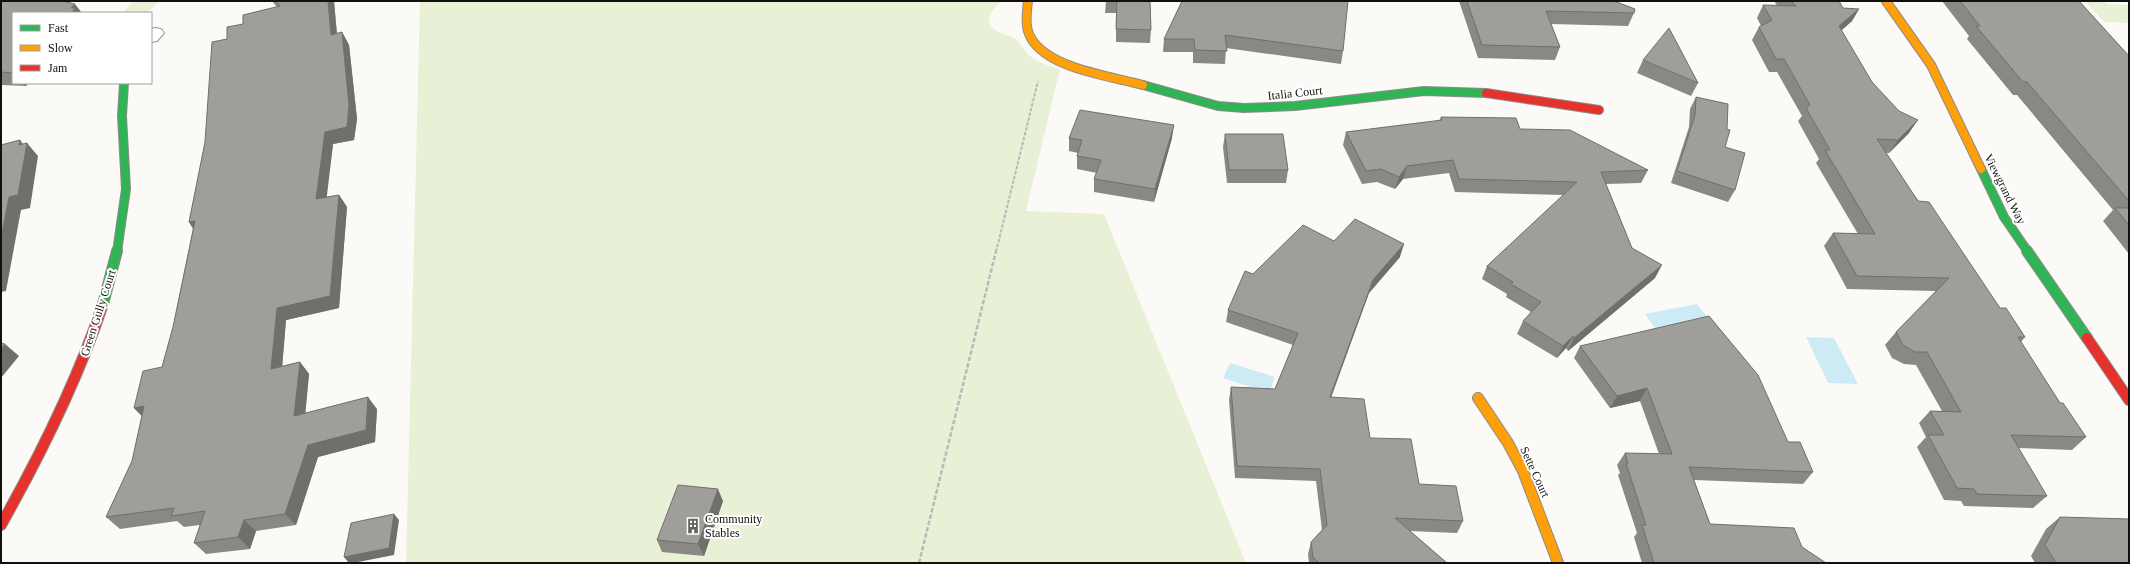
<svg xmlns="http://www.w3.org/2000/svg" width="2130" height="564" viewBox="0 0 2130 564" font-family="Georgia,serif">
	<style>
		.green { fill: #e8f1d6 }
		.water { fill: #ccebf5 }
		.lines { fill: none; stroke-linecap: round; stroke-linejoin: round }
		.street-casing { stroke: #969594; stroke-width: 2 }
		.fast-far1-casing { stroke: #8d8c8a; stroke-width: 10 }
		.fast-casing { stroke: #8d8c8a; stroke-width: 12 }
		.slow-far1-casing { stroke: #8d8c8a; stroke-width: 10 }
		.slow-casing { stroke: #8d8c8a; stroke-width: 12 }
		.jam-far1-casing { stroke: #8d8c8a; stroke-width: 10 }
		.jam-casing { stroke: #8d8c8a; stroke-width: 12 }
		.path-far1 { stroke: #b9b9b8; stroke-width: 2; stroke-dasharray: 3.5 1.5; stroke-linecap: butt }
		.path { stroke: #b9b9b8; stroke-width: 2.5; stroke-dasharray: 4.5 2; stroke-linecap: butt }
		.street { fill: #fffefe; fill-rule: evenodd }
		.fast-far1 { stroke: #30b455; stroke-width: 8 }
		.fast { stroke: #30b455; stroke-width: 10 }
		.slow-far1 { stroke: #ff9f0a; stroke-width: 8 }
		.slow { stroke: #ff9f0a; stroke-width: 10 }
		.jam-far1 { stroke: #e5322d; stroke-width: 8 }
		.jam { stroke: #e5322d; stroke-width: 10 }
		.wall { fill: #8a8885 }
		.shaded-wall { fill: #706f6c }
		.building { fill: #a09e9b; stroke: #706f6c }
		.labels { text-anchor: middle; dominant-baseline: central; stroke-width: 4; stroke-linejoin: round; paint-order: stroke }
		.street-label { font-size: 12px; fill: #101010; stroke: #fff }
		.poi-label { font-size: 12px; fill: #101010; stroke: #fff; text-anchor: start }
	</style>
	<rect width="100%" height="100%" fill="#fcfaf6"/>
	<path class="green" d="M134 1H159L147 13H122Z
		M420 1H1002C989 11 981 25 1001 33 1005 35 1012 36 1015 39 1020 43 1023 49 1027 53 1035 62 1049 66 1060 69L1026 211 1104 214 1246 563H406Z
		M2085 1H2104L2107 4 2129 5V23L2104 22Z"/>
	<path class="water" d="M1697 304 1710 320 1657 331 1645 314Z
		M1806 337 1834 338 1858 384 1828 383Z
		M1230 363 1275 377 1269 393 1223 378Z"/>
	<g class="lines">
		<g class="street-casing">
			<path id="street" d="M155 28 161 29 164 33 157 41 151 42V29Z"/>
		</g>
		<g class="fast-far1-casing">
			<path id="fast-far1" d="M1143 85 1218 106 1244 108 1295 106 1424 91 1486 93
				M1981 169 2004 217 2028 252
				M117 252 126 189 122 116 124 83"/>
		</g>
		<g class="fast-casing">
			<path id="fast" d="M2027 251 2087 338
				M103 304 117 251"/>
		</g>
		<g class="slow-far1-casing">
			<path id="slow-far1" d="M1028 1C1027 11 1025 22 1028 31 1039 68 1111 76 1143 85
				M1886 1 1931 65 1981 169"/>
		</g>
		<g class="slow-casing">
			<path id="slow" d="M1478 398 1508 443 1523 471 1558 563"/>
		</g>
		<g class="jam-far1-casing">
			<path id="jam-far1" d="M1486 93 1599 110"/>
		</g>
		<g class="jam-casing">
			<path id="jam" d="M2087 338 2129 400
				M1 525C41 454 77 382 103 304"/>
		</g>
		<path class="path-far1" d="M996 252 1038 81"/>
		<path class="path" d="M919 563 996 251"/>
		<use href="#street" class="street"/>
		<use href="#fast-far1" class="fast-far1"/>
		<use href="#fast" class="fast"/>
		<use href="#slow-far1" class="slow-far1"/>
		<use href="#slow" class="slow"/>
		<use href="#jam-far1" class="jam-far1"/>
		<use href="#jam" class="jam"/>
	</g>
	<path class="wall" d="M1 1 13 13V83H28L26 86 1 85Z
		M272 1H334L337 34 342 32 349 45 357 119 354 140 333 144 326 197 339 195 347 207 339 308 286 320 282 366 300 362 309 374 305 413 377 409 375 442 318 457 296 525 256 531 250 549 206 554 194 543 200 525 184 527 177 521 120 529 106 517 132 461 142 416 134 408 162 367 173 327 193 229 189 222 227 39 243 24 277 7Z
		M1106 1H1150L1151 30 1150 43 1116 42V13H1105Z
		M1182 1 1343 51 1341 64 1226 48 1225 64 1193 63V52H1163L1164 39Z
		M1459 1H1614L1634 13 1628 26 1551 24 1560 47 1555 60 1478 58Z
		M1776 1H1839L1843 8 1859 9 1852 21 1841 31 1872 82 1909 133 1889 153H1886L1918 201 2000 308 2025 337 2021 342 2060 403 2086 437 2072 450 2018 448 2047 496 2033 508 1964 506 1961 501 1944 500 1917 447 1926 437 1919 423 1930 411H1942L1916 365 1904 364 1892 358 1885 345 1896 332 1936 291 1847 289 1824 246 1833 233 1858 234 1816 163 1819 159 1798 121 1802 116 1777 72H1769L1752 40 1759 27 1761 26 1757 18 1763 5 1778 6 1775 3Z
		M1942 1H2079L2129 56V254L2103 221 2113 210 2017 95H2013L1967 39 1969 36Z
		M1643 60 1698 83 1691 96 1637 73Z
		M1696 97 1725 147 1735 190 1728 202 1671 183 1689 127 1690 109Z
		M1441 117 1520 129 1648 170 1641 183 1606 184 1632 248 1655 278 1568 351 1566 348 1557 358 1517 334 1523 321 1531 312 1506 297 1507 294 1482 279 1487 266 1564 195 1455 192 1449 173 1403 179 1395 189 1377 182 1362 184 1343 145 1346 132 1439 121Z
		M1225 134 1288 170 1286 183H1227L1223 147Z
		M1069 138H1172L1154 202 1094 192V179L1097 173 1077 169V156L1078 153 1069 151Z
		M1334 241 1400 257 1369 293 1331 398 1370 438 1419 484 1463 521 1457 533 1410 531 1447 563H1309L1308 554 1311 542 1322 530 1316 481 1235 478 1229 400 1231 387 1275 389 1293 345 1226 322 1228 310 1253 274Z
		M1580 346 1788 442 1813 472 1803 484 1694 480 1710 524 1802 547 1826 563H1642L1634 537 1637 533 1618 475 1620 473 1617 465 1625 453 1659 454 1640 401 1610 408 1574 358Z
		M723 501 704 556 662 552 657 540Z
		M2060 517 2129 563H2035L2031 556 2046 529Z"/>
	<path class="shaded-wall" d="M328 1H334L338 48 331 35Z
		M75 4 82 13H71V8Z
		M1859 9 1852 21 1831 39 1839 26Z
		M342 32 349 45 357 119 354 140 333 144 325 212 316 199 325 132Z
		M23 83H28L26 86Z
		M1918 120 1909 133 1889 153 1898 140Z
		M1174 125 1172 138 1154 202 1155 189Z
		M20 140 26 148 27 143 38 156 30 208 21 210 6 291 1 292V238Z
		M1407 166 1403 179 1395 189 1399 177Z
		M339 195 347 207 339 308 286 320 281 381 271 369 277 308Z
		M195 221 198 235 189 222Z
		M1404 244 1400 257 1369 293 1326 410 1330 397 1373 280Z
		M1662 265 1655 278 1568 351 1574 338Z
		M1573 336 1566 348 1557 358 1563 346Z
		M5 344 19 356 1 378V349Z
		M300 362 309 374 304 428 294 416Z
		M1647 388 1640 401 1610 408 1617 396Z
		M368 397 377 409 375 442 318 457 296 525 285 514 308 445Z
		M144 406 146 420 134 408Z
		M718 489 723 501 704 556 698 544Z
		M394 514 399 520 394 555 353 563H349L344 557Z
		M244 520 256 531 250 549 238 537Z"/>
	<path class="building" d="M1 1H62L75 4 71 8H76L71 13H13V73L1 72Z
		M276 1H328L331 35 342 32 349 106 347 127 325 132 316 199 339 195 330 296 277 308 271 369 300 362 294 416 368 397 366 430 308 445 285 514 244 520 238 537 194 543 205 511 171 516 174 508 106 517 132 461 144 406 134 408 143 371 162 367 173 327 195 221 189 222 205 142 212 42 227 39V27L243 24V15L280 6Z
		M1117 1H1150L1151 30 1116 29Z
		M1182 1H1348L1343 51 1225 35 1227 51 1195 50 1194 39H1164Z
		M1467 1H1614L1635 9 1634 13 1546 11 1560 47 1482 45Z
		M1791 1H1839L1843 8 1859 9 1839 26 1872 82 1899 111 1918 120 1898 140 1877 139 1918 201 1929 202 2000 308H2006L2025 337H2018L2060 403H2063L2086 437 2011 435 2047 496 1977 494 1974 489 1957 488 1928 435H1944L1930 411 1961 412 1927 352H1915L1903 345 1896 332 1949 278 1857 276 1833 233 1875 234 1825 150H1830L1806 108 1810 105 1784 59H1776L1759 27 1772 20 1763 5 1796 6Z
		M1960 1H2079L2129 56V201L2027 82H2023L1976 26H1980Z
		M1669 28 1698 83 1643 60Z
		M1696 97 1728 104 1727 129 1730 130 1725 147 1745 153 1735 190 1677 171 1695 115Z
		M1080 110 1174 125 1155 189 1094 179 1101 160 1077 156 1082 140 1069 138Z
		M1441 117 1516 118 1520 129 1570 130 1648 170 1601 172 1632 248 1662 265 1574 338 1573 336 1563 346 1523 321 1541 302 1511 284 1513 282 1487 266 1577 182 1459 179 1453 160 1407 166 1399 177 1381 169 1366 171 1346 132 1442 120Z
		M1225 134H1283L1288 170H1229Z
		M20 140 19 145 27 143 18 195 9 197 1 238V145Z
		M2115 208H2129V225Z
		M1355 219 1404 244 1373 280 1330 397 1364 399 1370 438 1411 439 1419 484 1456 486 1463 521 1395 518 1447 563H1320L1313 558 1311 542 1327 525 1320 469 1237 466 1231 387 1275 389 1298 333 1228 310 1245 271 1253 274 1303 225 1334 241Z
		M1709 316 1758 375 1788 442H1800L1813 472 1689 467 1710 524 1794 528 1802 547 1826 563H1654L1642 525H1646L1626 463H1628L1625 453 1672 454 1647 388 1617 396 1580 346Z
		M1 343 5 344 1 349Z
		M678 485 718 489 698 544 657 540Z
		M394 514 389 548 344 557 351 523Z
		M2060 517 2129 519V563H2056L2045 545Z"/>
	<defs>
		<g id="building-bare" transform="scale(1.2)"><path d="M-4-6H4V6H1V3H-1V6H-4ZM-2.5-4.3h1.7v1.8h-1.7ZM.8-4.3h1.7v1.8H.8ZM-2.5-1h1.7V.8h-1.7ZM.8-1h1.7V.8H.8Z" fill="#636260" stroke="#fff" stroke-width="2.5" paint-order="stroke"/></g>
	</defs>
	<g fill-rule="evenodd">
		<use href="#building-bare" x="693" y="526"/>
	</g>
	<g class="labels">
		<g class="street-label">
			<text transform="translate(1295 93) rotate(-6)">Italia Court</text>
			<text transform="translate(2005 189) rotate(63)">Viewgrand Way</text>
			<text transform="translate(98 313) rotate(-72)">Green Gully Court</text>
			<text transform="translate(1535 472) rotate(65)">Sette Court</text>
		</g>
		<g class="poi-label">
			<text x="705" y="519">Community<tspan x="705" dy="14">Stables</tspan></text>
		</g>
	</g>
	<rect width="2130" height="564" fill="none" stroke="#101010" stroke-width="4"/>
	<rect x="12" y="12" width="140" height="72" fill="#ffffff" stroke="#9f9f9f"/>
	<rect x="20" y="25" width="20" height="6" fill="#30b455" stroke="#9f9f9f"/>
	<text x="48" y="32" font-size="12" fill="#101010">Fast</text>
	<rect x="20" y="45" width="20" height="6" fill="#ff9f0a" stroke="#9f9f9f"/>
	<text x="48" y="52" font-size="12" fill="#101010">Slow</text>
	<rect x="20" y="65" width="20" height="6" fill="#e5322d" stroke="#9f9f9f"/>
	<text x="48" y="72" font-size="12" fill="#101010">Jam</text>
</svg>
